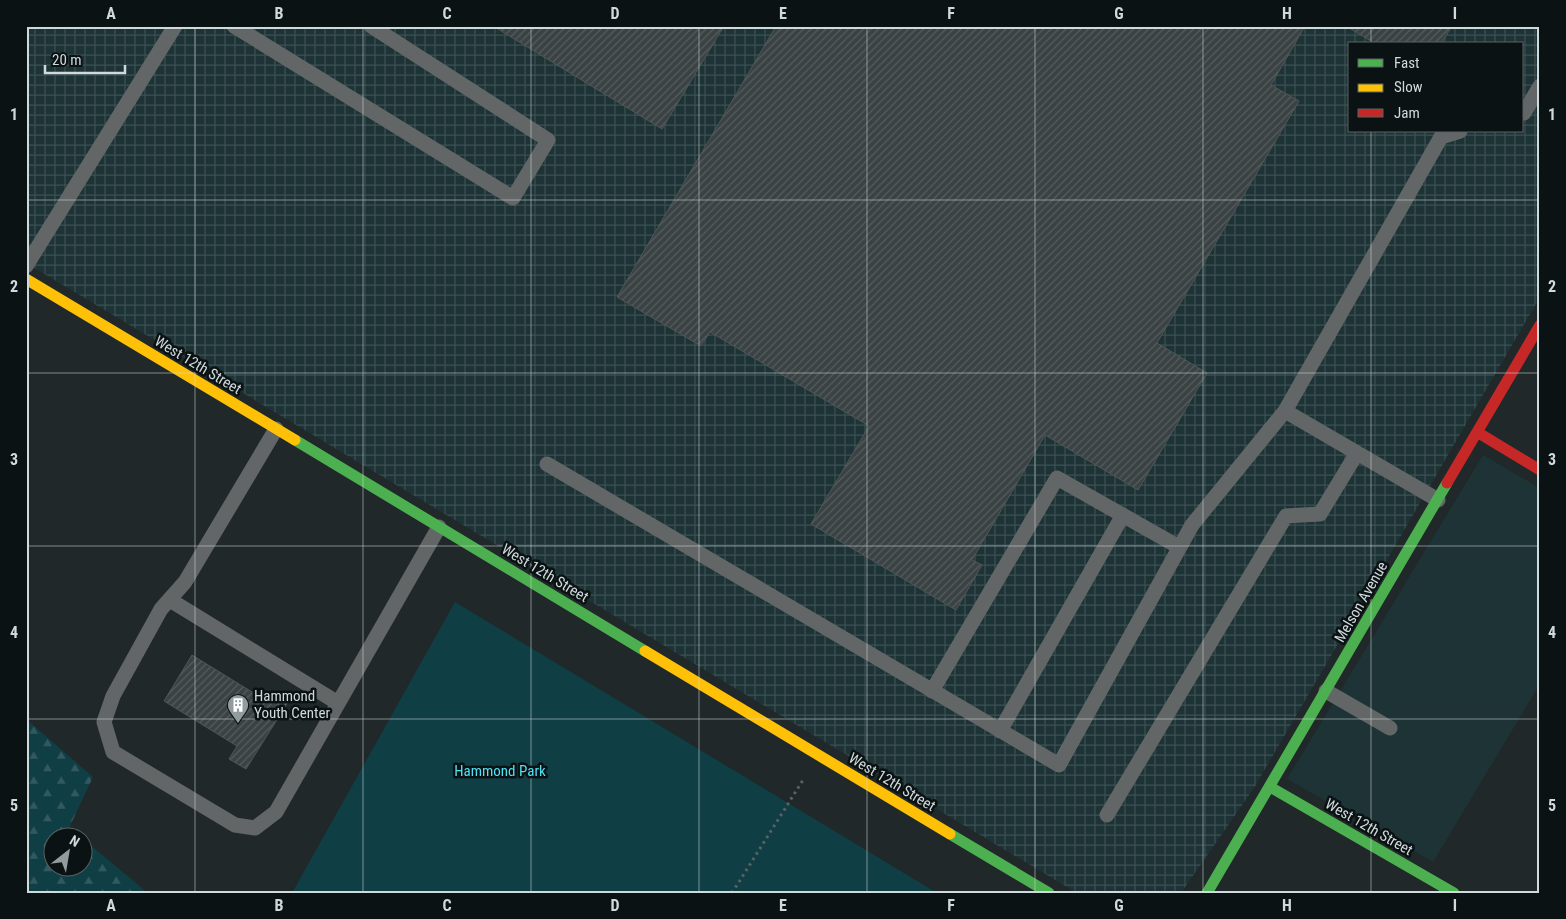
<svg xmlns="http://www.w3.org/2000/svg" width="1566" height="919" viewBox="0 0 1566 919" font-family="'Roboto Condensed',sans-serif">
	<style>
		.built { fill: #1d3336 }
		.industrial { fill: url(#industrial-grid); fill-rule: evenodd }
		.forest { fill: url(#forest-firs) }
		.park { fill: #103e45 }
		.building { fill: url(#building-hatch); stroke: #4f5657 }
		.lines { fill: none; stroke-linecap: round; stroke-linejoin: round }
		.path { stroke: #5d6162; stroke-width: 3; stroke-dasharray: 2.5 4; stroke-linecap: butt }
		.lane { stroke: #626666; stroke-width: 15 }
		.fast { stroke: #4caf50; stroke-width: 11 }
		.slow { stroke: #ffc107; stroke-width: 11 }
		.jam { stroke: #c62828; stroke-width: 11 }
		.grid { fill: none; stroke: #d0d9db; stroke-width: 1; stroke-opacity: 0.55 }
		.labels { text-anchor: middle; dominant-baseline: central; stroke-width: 5; stroke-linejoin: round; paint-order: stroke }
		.street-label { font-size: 15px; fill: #d0d9db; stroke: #0b1213 }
		.poi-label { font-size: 15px; fill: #d0d9db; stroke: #0b1213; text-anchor: start }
		.park-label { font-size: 15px; fill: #51e1f4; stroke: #0b1213 }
		.neatline { fill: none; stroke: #d0d9db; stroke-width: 2 }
		.grid-label { font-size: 16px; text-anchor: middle; font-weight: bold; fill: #d0d9db }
	</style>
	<defs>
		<pattern id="industrial-grid" width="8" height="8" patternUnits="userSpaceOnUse" patternTransform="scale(1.25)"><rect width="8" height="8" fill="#1d3336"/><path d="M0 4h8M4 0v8" fill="none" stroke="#3d5052"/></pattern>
		<pattern id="forest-firs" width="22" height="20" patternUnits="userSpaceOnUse" patternTransform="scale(1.25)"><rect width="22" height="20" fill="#103e45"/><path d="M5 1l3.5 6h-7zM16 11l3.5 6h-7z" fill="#32595f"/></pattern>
		<pattern id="building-hatch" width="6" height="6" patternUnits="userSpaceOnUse" patternTransform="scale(1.25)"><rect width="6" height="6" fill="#3b4243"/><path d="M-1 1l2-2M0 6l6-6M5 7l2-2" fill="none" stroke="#565d5e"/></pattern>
	</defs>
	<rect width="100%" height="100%" fill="#202829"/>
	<path class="built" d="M1483 455 1540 488V684L1433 862 1287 779Z"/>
	<path class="industrial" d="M26 26H1540V297L1254 788 1181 893H1077L26 263ZM1350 44H1522V131H1350Z"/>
	<path class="forest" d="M26 719 93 777 69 828 79 836H52V866H82L83 839 148 893H26Z"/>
	<path class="park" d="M455 602 937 893H292Z"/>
	<path class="building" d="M493 26H724L662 129Z
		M776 26H1305L1271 85 1299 101 1157 343 1207 373 1138 490 1045 435 972 560 982 565 956 610 811 524 869 426 710 332 701 346 617 297Z
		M1346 26H1452L1441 44H1376Z
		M192 655 265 700 270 692 288 702 246 769 229 759 237 746 164 701Z"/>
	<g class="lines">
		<path class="path" d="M732 893 803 780"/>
		<path class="lane" d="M234 26 513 198 548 140 371 26
			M1522 113H1524L1540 86
			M26 266 175 26
			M276 429 185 582 161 609 113 696 104 722 113 752 235 825 255 828 276 812 439 527
			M547 464 1059 765 1192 525 1285 411
			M1438 500 1285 411 1441 137 1460 131
			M170 600 338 703
			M932 691 1057 478 1179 547
			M1326 691 1390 728
			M1000 731 1123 515
			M1107 815 1286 516 1320 514 1357 453"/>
		<path class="fast" d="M295 440 645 651
			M1270 787 1454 893
			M950 834 1049 893
			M1207 893 1447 483"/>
		<path class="slow" d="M26 279 295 440
			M645 651 950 834"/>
		<path class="jam" d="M1477 432 1540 470
			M1447 483 1540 325"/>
	</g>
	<path class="grid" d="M195 26V893M363 26V893M531 26V893M699 26V893M867 26V893M1035 26V893M1203 26V893M1371 26V44M1371 131V893M26 200H1540M26 373H1540M26 546H1540M26 719H1540"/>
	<defs>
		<g id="building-pin" transform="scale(1.125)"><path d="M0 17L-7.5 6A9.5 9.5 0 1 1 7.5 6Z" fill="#929b9d" stroke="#0b1213"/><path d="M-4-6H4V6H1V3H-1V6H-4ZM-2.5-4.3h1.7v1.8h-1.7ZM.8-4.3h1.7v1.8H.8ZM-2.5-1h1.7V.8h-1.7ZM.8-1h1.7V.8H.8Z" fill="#fff"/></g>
	</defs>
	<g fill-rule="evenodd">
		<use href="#building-pin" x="238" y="705"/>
	</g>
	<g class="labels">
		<g class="street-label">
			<text transform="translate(198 365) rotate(31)">West 12th Street</text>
			<text transform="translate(545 573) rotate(31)">West 12th Street</text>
			<text transform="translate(1361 602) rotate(-60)">Melson Avenue</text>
			<text transform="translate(892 782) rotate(31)">West 12th Street</text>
			<text transform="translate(1369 827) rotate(30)">West 12th Street</text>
		</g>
		<g class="poi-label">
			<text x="254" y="696">Hammond<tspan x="254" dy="17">Youth Center</tspan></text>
		</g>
		<g class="park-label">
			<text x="500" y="771">Hammond Park</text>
		</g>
	</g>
	<rect width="1566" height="919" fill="none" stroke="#0b1213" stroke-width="55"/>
	<rect x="1348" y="42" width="175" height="90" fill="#0b1213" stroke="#5a6263"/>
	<rect x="1358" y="59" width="25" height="8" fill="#4caf50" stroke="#5a6263"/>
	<text x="1394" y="68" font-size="15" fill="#d0d9db">Fast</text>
	<rect x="1358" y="84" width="25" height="8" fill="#ffc107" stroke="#5a6263"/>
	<text x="1394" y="92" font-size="15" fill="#d0d9db">Slow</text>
	<rect x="1358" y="109" width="25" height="8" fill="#c62828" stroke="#5a6263"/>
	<text x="1394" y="118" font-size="15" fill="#d0d9db">Jam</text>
	<g transform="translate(68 852) rotate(31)"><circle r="24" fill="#0b1213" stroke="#5a6263"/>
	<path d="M0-4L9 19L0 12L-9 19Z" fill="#929b9d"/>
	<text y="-8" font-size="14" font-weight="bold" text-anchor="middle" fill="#d0d9db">N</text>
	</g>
	<path d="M45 65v8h80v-8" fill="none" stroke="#d0d9db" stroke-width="2.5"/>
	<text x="52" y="65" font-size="15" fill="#d0d9db" stroke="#0b1213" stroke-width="4" paint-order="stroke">20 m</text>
	<rect x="28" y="28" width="1510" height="864" class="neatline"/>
	<g class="grid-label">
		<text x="111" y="19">A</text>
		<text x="279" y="19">B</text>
		<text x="447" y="19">C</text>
		<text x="615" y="19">D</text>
		<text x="783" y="19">E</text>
		<text x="951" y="19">F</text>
		<text x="1119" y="19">G</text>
		<text x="1287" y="19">H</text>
		<text x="1455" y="19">I</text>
		<text x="14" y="120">1</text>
		<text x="1552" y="120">1</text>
		<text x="14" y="292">2</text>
		<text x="1552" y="292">2</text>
		<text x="14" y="465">3</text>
		<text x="1552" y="465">3</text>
		<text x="14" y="638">4</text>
		<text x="1552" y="638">4</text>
		<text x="14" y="811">5</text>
		<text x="1552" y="811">5</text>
		<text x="111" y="911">A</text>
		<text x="279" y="911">B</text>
		<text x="447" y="911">C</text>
		<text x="615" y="911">D</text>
		<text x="783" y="911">E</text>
		<text x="951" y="911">F</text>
		<text x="1119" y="911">G</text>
		<text x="1287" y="911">H</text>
		<text x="1455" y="911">I</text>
	</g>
</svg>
